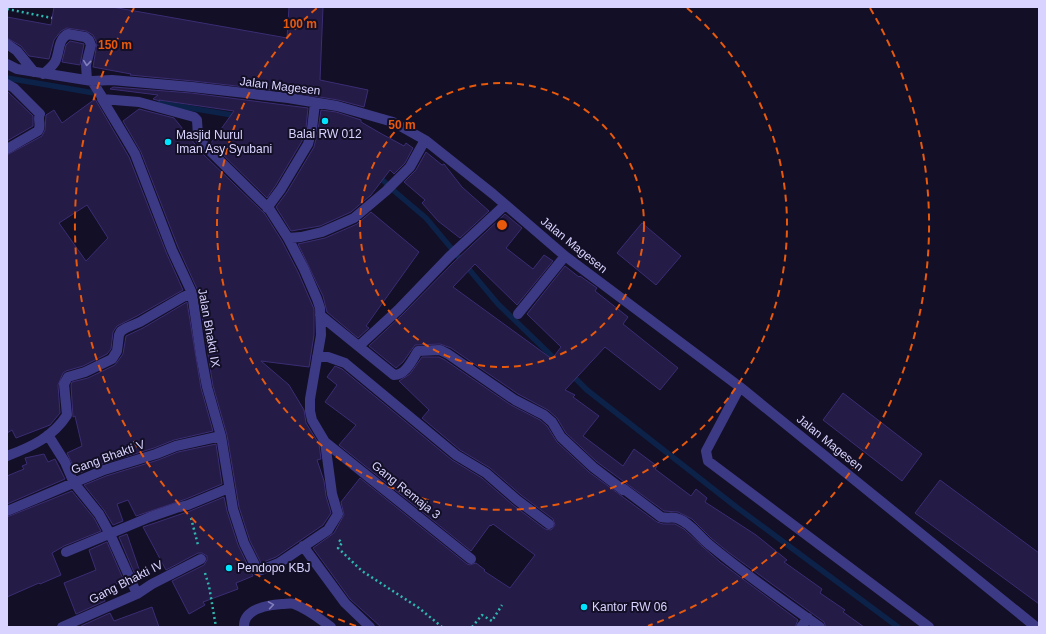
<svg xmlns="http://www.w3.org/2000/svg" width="1046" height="634" viewBox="0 0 1046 634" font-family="Helvetica,sans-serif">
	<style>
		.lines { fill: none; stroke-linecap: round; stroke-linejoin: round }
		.stream { stroke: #0c2248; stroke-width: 5.5 }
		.building { fill: #241b47; stroke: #3b2d73; fill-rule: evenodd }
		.path { stroke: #2fb8b0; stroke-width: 2.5; stroke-dasharray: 2 3; stroke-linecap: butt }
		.minor { stroke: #3d3a85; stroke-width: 10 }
		.oneway { stroke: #837fbc }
		.ring { fill: none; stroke: #e8590c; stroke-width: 2; stroke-dasharray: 7 5 }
		.poi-dot { fill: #00e5ff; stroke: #130f26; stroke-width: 1.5 }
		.labels { text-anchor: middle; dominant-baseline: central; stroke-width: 4; stroke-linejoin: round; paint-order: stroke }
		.street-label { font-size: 12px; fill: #d9d4ff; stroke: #130f26 }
		.poi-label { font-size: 12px; fill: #d9d4ff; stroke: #130f26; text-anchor: start }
		.centre { fill: #e8590c; stroke: #130f26; stroke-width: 2 }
		.ring-label { font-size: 12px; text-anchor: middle; font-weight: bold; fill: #e8590c; stroke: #130f26; stroke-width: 4; stroke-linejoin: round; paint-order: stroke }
	</style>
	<rect width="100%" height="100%" fill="#130f26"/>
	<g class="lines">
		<path class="stream" d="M7 78 100 94
			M160 103 238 116
			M377 175 386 183
			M393 190 426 218 498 304 559 363
			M571 374 587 390 735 506 898 627"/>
	</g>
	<path class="building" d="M54 7H112L287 38 289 7H323L320 80 368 90 364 107 338 100 289 92 193 81 130 75 131 74 93 67 97 43 93 35 86 31 67 28 61 31 54 40 49 59 29 56 21 46 7 38V17L51 25Z
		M70 41 84 44 80 65 62 62 66 45Z
		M113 87 191 93 308 108 306 128 302 141 276 185 267 198 211 143 234 111 159 100 160 101 153 99 158 95 110 89Z
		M7 91 33 116V126L7 141Z
		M95 99 129 157 166 252 183 290 137 316 117 326 113 332 111 349 107 354 83 366 66 371 63 373 58 385 60 413 50 425 16 438 12 430 7 433V155L42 136 45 130 46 115 54 110 62 123ZM87 205 108 238 86 261 59 223Z
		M139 109 174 118 203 154 265 214 282 241 298 272 314 309V335L309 367 261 361 289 385 304 410 306 423 319 444 321 459 317 460 324 481 326 496 331 513 323 525 276 557 261 563 250 541 239 507 227 435 213 386 198 291 178 247 141 152 123 121Z
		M321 110 336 112 361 120V122L380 133 404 146 406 143 413 148 405 163 394 174 390 170 371 195 351 212 320 226 291 231 276 207 287 192 314 147 318 130Z
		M426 152 442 165 444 164 462 187 489 211 460 238 438 221 422 203 425 200 404 182 416 170Z
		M371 212 419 252 366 326 369 328 358 338 327 312 323 296 298 244 325 238 357 224Z
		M505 214 522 228 506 248 533 269 544 255 553 261 517 305 475 264 453 287 552 359 561 347 527 314 565 266 579 277 580 276 597 288 595 291 628 317 623 324 678 368 660 390 605 347 565 390 575 395 573 397 599 416 583 436 623 466 634 449 657 466 655 469 691 496 696 489 707 498 705 502 756 535 787 560 784 562 822 589 820 593 845 610 843 612 864 627H826L824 622 728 552 711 538 692 519 678 512 664 511 597 462 566 433 557 418 548 410 518 394 451 348 440 344 415 345 403 362 396 368 369 346 402 315 454 262Z
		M642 223 681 256 656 285 617 253Z
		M187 302 201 388 213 431 174 440 154 448 102 464 77 474 67 453 82 446 75 416 73 417 71 385 72 382 88 378 115 365 123 354 126 336 143 328Z
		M422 357H439L445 360 511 405 540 420 547 426 557 442 589 472 657 522 663 524H675L684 529 703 547 720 562 798 620 795 627H381L350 599 313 548 334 533 344 515 341 502 360 478 467 564 470 565 476 563 485 570 484 571 510 588 535 555 493 524 491 526 490 525 471 551 339 445 356 425 325 402 337 385 327 377 335 366 342 369 452 460 482 478 513 505 545 529 551 530 555 525 553 519 521 495 490 468 460 450 422 418 429 410 399 381 410 374Z
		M843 393 922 454 902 481 823 420Z
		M216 444 222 484 186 499 136 516 128 500 117 504 123 521 113 525 104 510 84 485 106 476 158 460 178 452Z
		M44 454 48 462 55 459 65 479 7 504V476L24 469 22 466 27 464 25 458Z
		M940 480 1039 553V604L915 513Z
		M72 491 94 518 101 531 64 546 52 553 61 575 40 584 39 583 7 597V517Z
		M224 497 227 511 238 545 253 576 236 583 238 589 203 602 205 605 189 614 172 581 204 565 207 560V556L202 553H198L166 570 143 527 190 511Z
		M127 534 141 575 136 577 119 537Z
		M107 542 124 581 101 590 105 601 76 614 64 583 96 570 89 550Z
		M152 607 159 627H82L81 626 110 613 114 621Z"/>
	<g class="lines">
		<path class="path" d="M7 9 52 18
			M191 518 198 545
			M339 540 342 543 338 548 362 571 419 608 442 627
			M205 573 209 586 216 627
			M472 627 482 615 492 621 502 605"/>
		<path class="minor" d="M7 44 17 51 34 72
			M7 64 17 69 92 81 112 80 192 87 288 98 337 106 393 122 425 140 493 194 565 256 740 387 1036 627
			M43 74C48 70 52 67 55 62 60 53 57 40 68 34L85 37 89 40 91 45 86 65 87 80
			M92 81 102 97V99C113 117 124 135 135 154L172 250 192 293 201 355 207 387 221 436 233 509 244 543 258 571 261 570 279 563 328 530 338 514 332 494 325 442 312 420 310 411V399L321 335 320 308 317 299 304 269 288 238 270 210 204 145 198 136 197 120 194 117 139 102 102 99
			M7 84 14 88 40 114C37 119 42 125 38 131L7 149
			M267 208 281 189 308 144 312 129 315 103
			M288 238 301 237 322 232 354 218 386 191 410 167 425 140
			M518 314 565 256
			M320 315 394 375C406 375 412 360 418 351L440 350 448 354 515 400 544 415 552 422 561 437 593 467 623 490 624 489 661 517C667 519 673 516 679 519 692 524 700 538 711 546 746 575 783 601 820 627
			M359 346 398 310 449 257 505 205
			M317 357H328L345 363 456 455 486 473 517 500 549 524
			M740 387 706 451 708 461 929 627
			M48 435 65 462 74 483 99 514 110 534 137 594
			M325 442 471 559
			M7 456C31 447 53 437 67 415L64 384 68 377 85 372 112 359 117 351 119 335 121 331 126 328 140 322 183 297 192 293
			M7 511 104 470 156 454 176 446 221 436
			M303 546 345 603 370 627
			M66 552 150 517 176 508 188 505 229 488
			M62 627 137 594 152 584 201 559
			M244 627C243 609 268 605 282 604 286 604 291 603 294 604 308 609 320 619 331 627
			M801 627 808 618"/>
	</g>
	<defs><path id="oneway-chevron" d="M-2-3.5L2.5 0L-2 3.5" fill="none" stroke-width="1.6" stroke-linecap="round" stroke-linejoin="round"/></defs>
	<g class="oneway">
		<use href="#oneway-chevron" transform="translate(87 63) rotate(96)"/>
		<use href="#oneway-chevron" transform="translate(271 605) rotate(-9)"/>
	</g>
	<g class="ring">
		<circle cx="502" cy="225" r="142"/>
		<path d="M687 8A285 285 0 1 1 317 8"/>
		<path d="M356 626A427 427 0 0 1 134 8M870 8A427 427 0 0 1 648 626"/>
	</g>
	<g class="poi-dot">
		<circle cx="325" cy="121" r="4"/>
		<circle cx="168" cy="142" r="4"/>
		<circle cx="229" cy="568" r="4"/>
		<circle cx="584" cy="607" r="4"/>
	</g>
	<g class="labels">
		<g class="street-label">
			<text transform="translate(280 86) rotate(7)">Jalan Magesen</text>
			<text transform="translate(574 245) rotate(39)">Jalan Magesen</text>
			<text transform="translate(209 328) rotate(80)">Jalan Bhakti IX</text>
			<text transform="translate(830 443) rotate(39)">Jalan Magesen</text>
			<text transform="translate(108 457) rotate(-20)">Gang Bhakti V</text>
			<text transform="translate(406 490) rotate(39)">Gang Remaja 3</text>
			<text transform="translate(126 582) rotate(-27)">Gang Bhakti IV</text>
		</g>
		<g class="poi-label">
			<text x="325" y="134" text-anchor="middle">Balai RW 012</text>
			<text x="176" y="135">Masjid Nurul<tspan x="176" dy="14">Iman Asy Syubani</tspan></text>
			<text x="237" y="568">Pendopo KBJ</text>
			<text x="592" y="607">Kantor RW 06</text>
		</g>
	</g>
	<circle cx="502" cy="225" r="6" class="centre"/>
	<g class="ring-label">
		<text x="300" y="28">100 m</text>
		<text x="115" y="49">150 m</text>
		<text x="402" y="129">50 m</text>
	</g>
	<rect width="1046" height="634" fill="none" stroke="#d9d4ff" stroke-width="16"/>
</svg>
